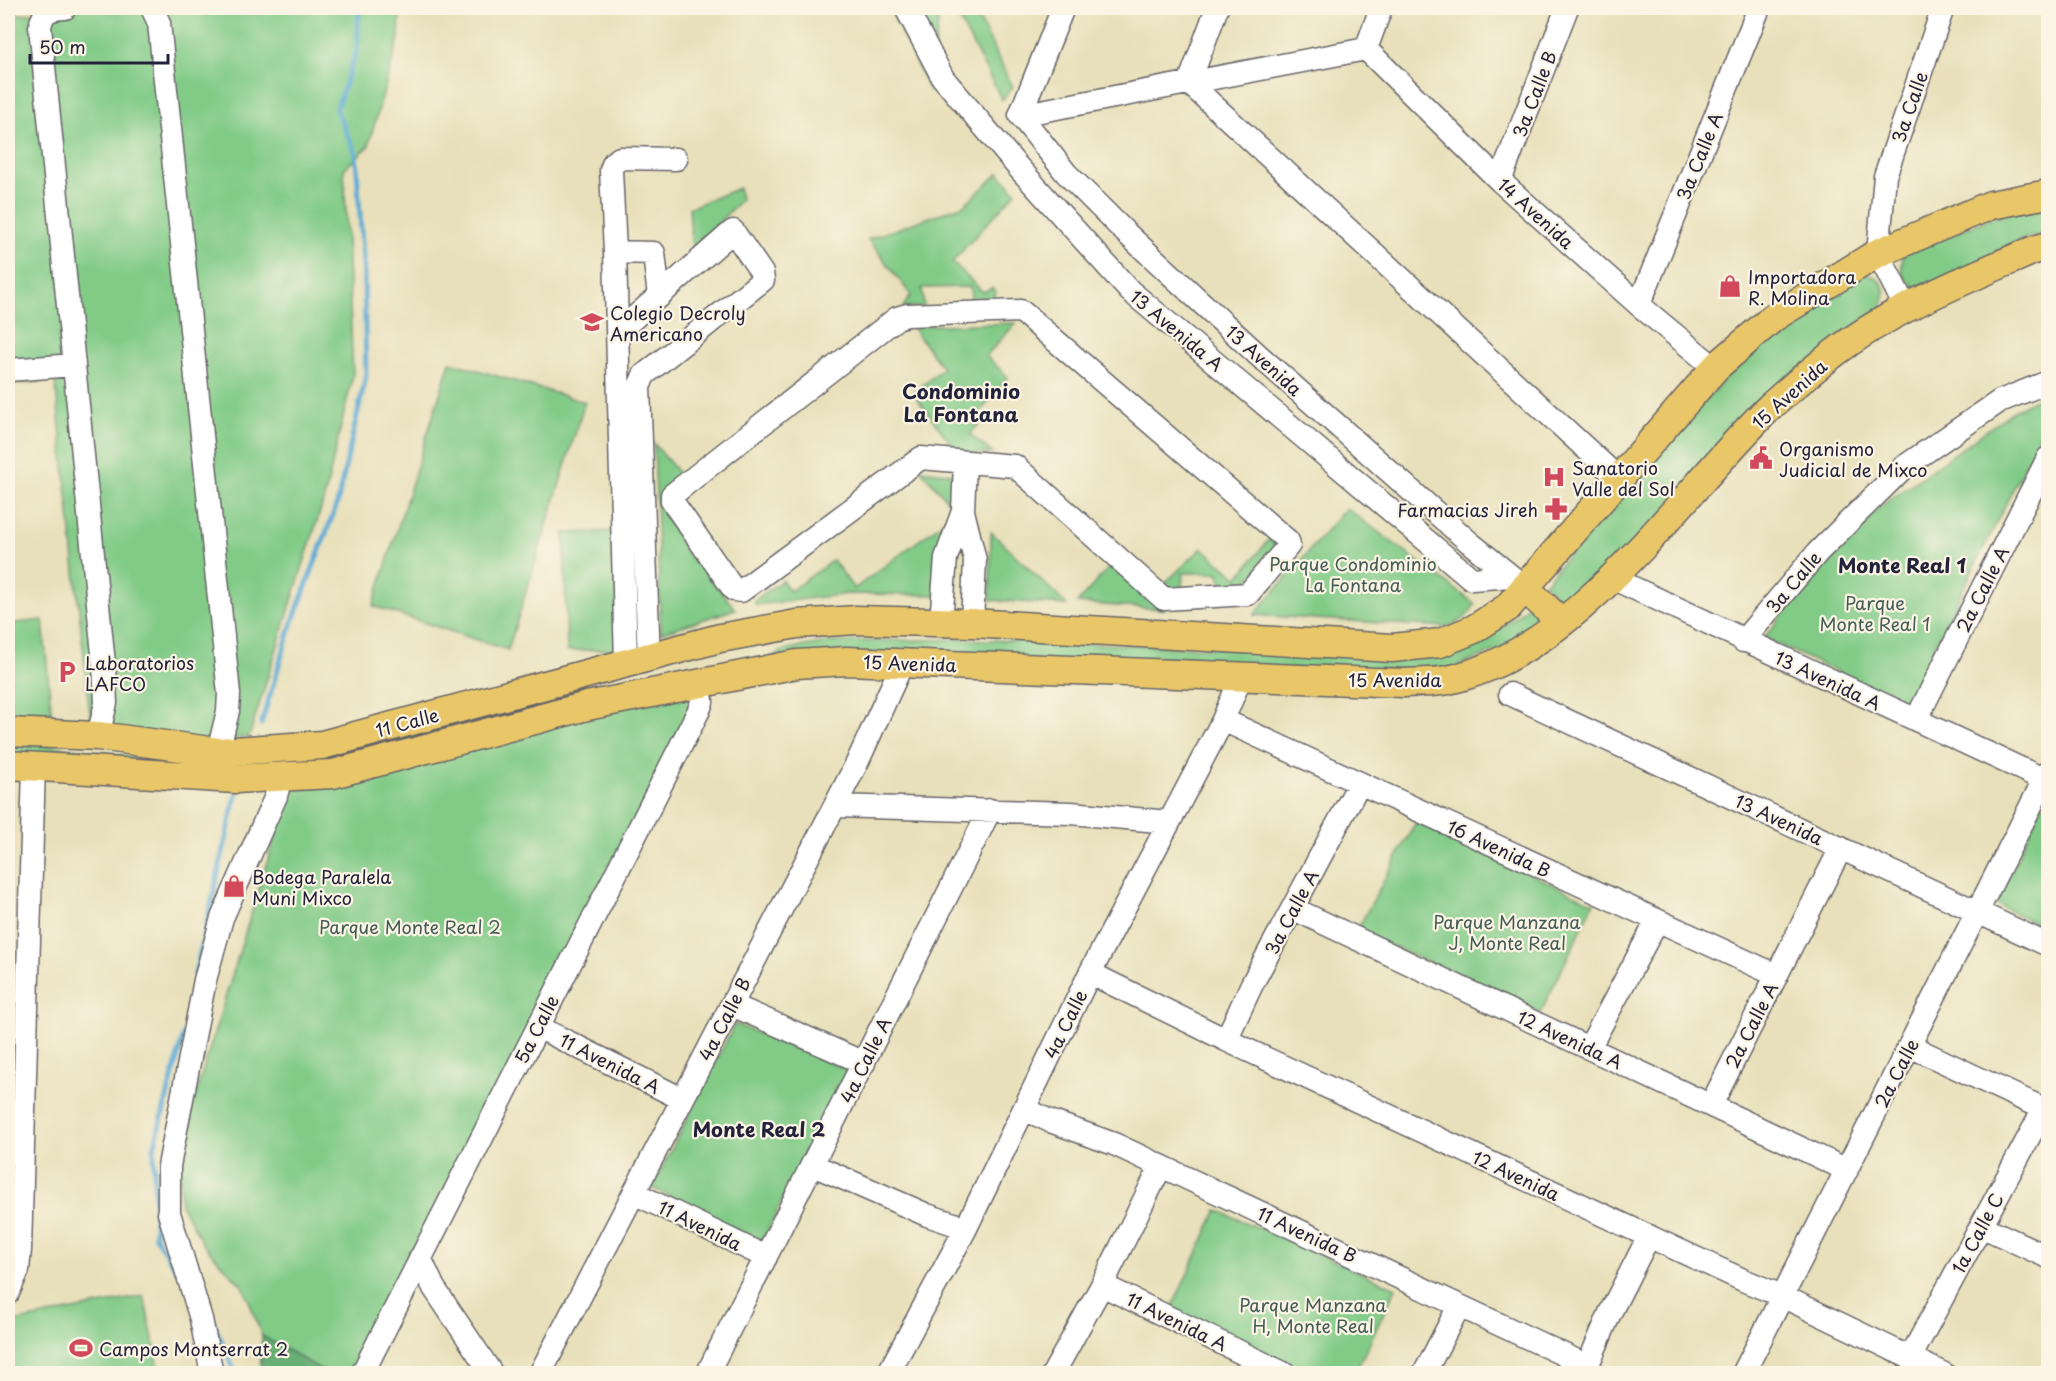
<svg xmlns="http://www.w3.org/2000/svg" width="2056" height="1381" viewBox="0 0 2056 1381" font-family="'Playpen Sans',sans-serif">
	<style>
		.green { fill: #81cb87; stroke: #527661; stroke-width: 1.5 }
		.forest { fill: #68af74; stroke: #456858; stroke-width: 1.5 }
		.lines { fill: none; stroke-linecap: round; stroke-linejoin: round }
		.stream { stroke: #5aa9d4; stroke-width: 5 }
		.minor-casing { stroke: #676467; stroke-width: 25 }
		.major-casing { stroke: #676467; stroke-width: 31 }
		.minor { stroke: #fff; stroke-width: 22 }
		.major { stroke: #e9c769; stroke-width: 28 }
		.labels { text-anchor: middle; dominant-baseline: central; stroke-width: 4.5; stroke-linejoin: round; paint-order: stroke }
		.street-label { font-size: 18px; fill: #22223b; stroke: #fcf5e5 }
		.poi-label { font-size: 18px; fill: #22223b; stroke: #fcf5e5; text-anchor: start }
		.park-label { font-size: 18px; fill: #435d56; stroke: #fcf5e5 }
		.neighbourhood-label { font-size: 20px; font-weight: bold; fill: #22223b; stroke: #fcf5e5 }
	</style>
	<rect width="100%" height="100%" fill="#fcf5e5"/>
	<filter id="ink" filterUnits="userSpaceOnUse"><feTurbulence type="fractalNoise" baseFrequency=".0167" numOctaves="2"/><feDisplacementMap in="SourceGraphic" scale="12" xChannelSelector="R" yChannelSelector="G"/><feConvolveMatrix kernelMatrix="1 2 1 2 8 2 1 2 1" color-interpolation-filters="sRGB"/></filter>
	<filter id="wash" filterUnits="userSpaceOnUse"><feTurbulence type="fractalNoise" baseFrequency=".008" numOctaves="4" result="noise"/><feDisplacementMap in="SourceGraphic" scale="24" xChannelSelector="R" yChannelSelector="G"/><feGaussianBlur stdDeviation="1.35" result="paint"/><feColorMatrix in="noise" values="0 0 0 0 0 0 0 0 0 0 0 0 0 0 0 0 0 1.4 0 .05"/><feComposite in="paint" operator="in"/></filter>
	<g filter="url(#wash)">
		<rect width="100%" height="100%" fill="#e8e0ba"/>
		<path class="green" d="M75 8H400L399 38 368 147 344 169 353 375 324 499 249 737 205 741 91 724 55 380 8 385V16Z
			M889 8H940L929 90Z
			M957 8H976L975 11 1013 87 1002 100 958 17Z
			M999 173 1016 192 952 262 983 292 992 288 996 292 985 306H972L970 287 922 288 924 307H903L911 295 868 239 964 205Z
			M739 188 741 200 692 249 689 208Z
			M2048 206V232L2020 240 1920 289C1902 282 1899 270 1904 253L2002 214Z
			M1864 273C1886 278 1889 293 1879 312L1567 606 1544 584 1624 488 1727 377 1785 328Z
			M1016 323 986 356 1008 377 977 416 982 421 970 434 993 454 958 453 913 393 943 368 911 326Z
			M450 362 585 402 508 650 373 606Z
			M2048 392V419L1906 704 1764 638 1813 576 1880 507 2015 410Z
			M654 444 683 478 666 495 664 515 735 609 661 633Z
			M921 470 954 474 958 513Z
			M1346 508 1475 604C1467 619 1460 623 1444 627L1254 615Z
			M954 514 947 595 847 594 756 605 754 601 782 580 790 591 833 560 854 589Z
			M617 531 618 649 567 651 564 533Z
			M991 532 1067 605 990 600Z
			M1269 539 1277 547 1241 588 1222 587 1219 573H1183L1182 588 1171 591 1165 583 1202 548 1238 578Z
			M1114 562 1164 609 1077 603Z
			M1529 605 1545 620 1522 640 1451 669 750 668 787 649 828 642 962 639 1437 656C1475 644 1500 632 1529 605Z
			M43 620 52 720 8 717V685L11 684 8 624Z
			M704 694 360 1373H327L262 1336 244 1288 203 1244 181 1204 178 1151 289 791 334 783 587 710Z
			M8 743 53 746 196 765 8 754Z
			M2042 804 2048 807V929L1996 904Z
			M1416 822 1594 903 1540 1014 1357 930Z
			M735 1024 847 1070 762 1242 652 1188Z
			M1217 1210 1396 1288 1355 1373H1304L1171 1310Z
			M144 1296 160 1373H8V1323Z"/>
		<path class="forest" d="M262 1336 327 1373H260Z"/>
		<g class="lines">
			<path class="stream" d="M261 724 291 626 337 504 366 376 364 275 356 154 336 110 357 49 359 8
				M195 974 237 791
				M176 1269 155 1237 154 1148 184 1033
				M211 1317 236 1374"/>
		</g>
	</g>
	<g filter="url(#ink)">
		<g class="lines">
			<g class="minor-casing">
				<path id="minor" d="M65 8C49 9 43 11 40 27L104 664 106 703 98 736
					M152 8 159 23 229 694 228 711 218 752
					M906 8 943 78 1017 166 1130 291 1472 579 1511 576
					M1217 8 1189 83 1618 478
					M1366 49 1500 181 1639 305 1715 368
					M1366 49 1381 8
					M1020 115 1066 173 1125 232 1257 354 1469 542 1517 581
					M1020 115 1366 49
					M1020 115 1063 8
					M1500 181 1567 8
					M615 252 611 170 614 162 620 158 676 159
					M1639 305 1759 8
					M1906 309 1878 253 1885 176 1943 8
					M1021 311 1288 541 1289 545 1248 594 1164 599 1015 466 921 458 741 591 734 590 672 501V495L897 318 907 315Z
					M619 331 733 231 762 273 763 280 644 375 639 387 649 659
					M8 370 74 365
					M965 463 963 511 975 560 972 623
					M1612 578 2045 780
					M941 622 946 558 963 511
					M1743 641 1818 552 1905 466 2000 401 2048 382
					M626 664 615 252 654 253 659 297
					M1510 694 2048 945
					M1223 720 1776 975
					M1916 720 2048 458
					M835 806 1071 813 1169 822
					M1294 909 1847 1170
					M1090 973 1226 1040 1743 1280 1782 1296 1944 1374
					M732 1005 864 1063
					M538 1027 682 1099
					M1226 1040 1252 984 1359 784
					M1910 1046 2048 1111
					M1589 1048 1657 921
					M1711 1105 1841 848
					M1024 1109 1050 1121 1114 1144 1588 1366
					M813 1165 927 1215 966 1228
					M634 1193 766 1257
					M1981 1226 2048 1257
					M420 1258 434 1288 492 1374
					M1102 1285 1285 1374
					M8 1293 18 1270 20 1250 34 766
					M1910 1358 2044 1109
					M212 1374 201 1319 169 1213V1166L205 980 222 918 276 796 281 776
					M362 1374 699 710 702 702 700 683
					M540 1374 857 763 903 662
					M707 1374 990 810
					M888 1374 966 1228 1090 973 1223 720 1242 675
					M1053 1374 1102 1285 1161 1166
					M1424 1374 1459 1306
					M1584 1374 1610 1313 1649 1236
					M1743 1374 2048 772"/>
			</g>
			<g class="major-casing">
				<path id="major" d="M1526 589 1561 622
					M8 732 98 736 218 752 322 745 720 638 797 624 856 620 972 623 1392 648 1440 643 1474 629 1507 608 1715 368 1774 317 1878 253 1991 205 2048 194
					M8 765 235 779 333 774 587 706 797 664 846 661 1403 683C1418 682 1434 683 1448 680 1580 651 1678 496 1770 407 1790 389 1811 371 1833 354 1891 309 1967 279 2034 250L2048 246"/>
			</g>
			<use href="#minor" class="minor"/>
			<use href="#major" class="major"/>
		</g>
	</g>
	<defs>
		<g id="shop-bare" transform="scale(1.8)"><path d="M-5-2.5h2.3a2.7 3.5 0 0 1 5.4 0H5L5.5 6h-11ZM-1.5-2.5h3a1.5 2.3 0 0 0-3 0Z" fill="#d1495b" stroke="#fcf5e5" stroke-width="2.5" paint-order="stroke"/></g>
		<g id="school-bare" transform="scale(1.8)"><path d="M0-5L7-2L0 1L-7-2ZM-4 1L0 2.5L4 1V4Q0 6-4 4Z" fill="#d1495b" stroke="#fcf5e5" stroke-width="2.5" paint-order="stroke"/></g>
		<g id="civic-bare" transform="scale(1.8)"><path d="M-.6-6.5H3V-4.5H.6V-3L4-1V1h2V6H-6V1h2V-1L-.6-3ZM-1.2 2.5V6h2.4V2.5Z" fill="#d1495b" stroke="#fcf5e5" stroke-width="2.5" paint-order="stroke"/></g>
		<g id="hospital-bare" transform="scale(1.8)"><path d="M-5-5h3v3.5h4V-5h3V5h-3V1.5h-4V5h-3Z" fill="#d1495b" stroke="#fcf5e5" stroke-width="2.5" paint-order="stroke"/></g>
		<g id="pharmacy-bare" transform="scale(1.8)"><path d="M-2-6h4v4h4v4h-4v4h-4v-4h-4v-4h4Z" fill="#d1495b" stroke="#fcf5e5" stroke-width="2.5" paint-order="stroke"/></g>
		<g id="parking-bare" transform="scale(1.8)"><path d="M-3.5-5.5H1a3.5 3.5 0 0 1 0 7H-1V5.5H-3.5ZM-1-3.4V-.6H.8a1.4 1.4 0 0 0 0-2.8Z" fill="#d1495b" stroke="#fcf5e5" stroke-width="2.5" paint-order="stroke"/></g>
		<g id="stadium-bare" transform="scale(1.8)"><path d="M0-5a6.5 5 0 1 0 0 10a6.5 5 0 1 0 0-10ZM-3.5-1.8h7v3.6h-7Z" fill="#d1495b" stroke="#fcf5e5" stroke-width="2.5" paint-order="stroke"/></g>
	</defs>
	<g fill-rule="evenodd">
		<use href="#shop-bare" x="1730" y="286"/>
		<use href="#school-bare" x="592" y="322"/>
		<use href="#civic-bare" x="1761" y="458"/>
		<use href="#hospital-bare" x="1554" y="477"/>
		<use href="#pharmacy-bare" x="1556" y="509"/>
		<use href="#parking-bare" x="67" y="672"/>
		<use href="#shop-bare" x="234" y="886"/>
		<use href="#stadium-bare" x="81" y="1348"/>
	</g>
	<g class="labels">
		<g class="street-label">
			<text transform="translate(1534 94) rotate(-69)">3a Calle B</text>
			<text transform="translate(1909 107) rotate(-71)">3a Calle</text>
			<text transform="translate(1699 156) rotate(-68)">3a Calle A</text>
			<text transform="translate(1536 213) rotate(42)">14 Avenida</text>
			<text transform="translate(1177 330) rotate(40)">13 Avenida A</text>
			<text transform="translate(1264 360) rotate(42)">13 Avenida</text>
			<text transform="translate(1789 394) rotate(-42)">15 Avenida</text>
			<text transform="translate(1793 582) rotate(-50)">3a Calle</text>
			<text transform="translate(1982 589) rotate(-63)">2a Calle A</text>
			<text transform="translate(910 663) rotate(2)">15 Avenida</text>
			<text x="1395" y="679">15 Avenida</text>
			<text transform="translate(1828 680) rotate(25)">13 Avenida A</text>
			<text transform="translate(407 722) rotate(-15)">11 Calle</text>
			<text transform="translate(1779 819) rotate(25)">13 Avenida</text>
			<text transform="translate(1499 848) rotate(25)">16 Avenida B</text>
			<text transform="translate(1291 912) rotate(-62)">3a Calle A</text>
			<text transform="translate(724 1019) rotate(-63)">4a Calle B</text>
			<text transform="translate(1065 1024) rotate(-64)">4a Calle</text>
			<text transform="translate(1751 1025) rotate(-63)">2a Calle A</text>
			<text transform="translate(536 1029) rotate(-63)">5a Calle</text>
			<text transform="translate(1570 1039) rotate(25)">12 Avenida A</text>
			<text transform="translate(865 1060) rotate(-64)">4a Calle A</text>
			<text transform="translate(610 1063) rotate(27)">11 Avenida A</text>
			<text transform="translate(1896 1073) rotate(-63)">2a Calle</text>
			<text transform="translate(1516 1175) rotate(25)">12 Avenida</text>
			<text transform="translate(700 1225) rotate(26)">11 Avenida</text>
			<text transform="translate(1977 1233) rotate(-62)">1a Calle C</text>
			<text transform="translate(1307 1234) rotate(25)">11 Avenida B</text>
			<text transform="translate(1177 1321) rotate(26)">11 Avenida A</text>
		</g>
		<g class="poi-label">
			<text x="1748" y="276">Importadora<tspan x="1748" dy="21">R. Molina</tspan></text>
			<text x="610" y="312">Colegio Decroly<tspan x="610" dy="21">Americano</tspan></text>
			<text x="1779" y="448">Organismo<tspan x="1779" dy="21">Judicial de Mixco</tspan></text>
			<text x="1572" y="467">Sanatorio<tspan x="1572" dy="21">Valle del Sol</tspan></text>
			<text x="1538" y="509" text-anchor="end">Farmacias Jireh</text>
			<text x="85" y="662">Laboratorios<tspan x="85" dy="21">LAFCO</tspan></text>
			<text x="252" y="876">Bodega Paralela<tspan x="252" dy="21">Muni Mixco</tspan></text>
			<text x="99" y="1348">Campos Montserrat 2</text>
		</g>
		<g class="park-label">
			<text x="1353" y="563">Parque Condominio<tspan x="1353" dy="21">La Fontana</tspan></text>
			<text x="1875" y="602">Parque<tspan x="1875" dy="21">Monte Real 1</tspan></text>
			<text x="1507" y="921">Parque Manzana<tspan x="1507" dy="21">J, Monte Real</tspan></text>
			<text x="410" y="926">Parque Monte Real 2</text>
			<text x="1313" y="1304">Parque Manzana<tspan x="1313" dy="21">H, Monte Real</tspan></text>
		</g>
		<g class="neighbourhood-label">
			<text x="961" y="391">Condominio<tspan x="961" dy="23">La Fontana</tspan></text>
			<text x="1902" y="565">Monte Real 1</text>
			<text x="759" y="1129">Monte Real 2</text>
		</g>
	</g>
	<rect width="2056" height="1381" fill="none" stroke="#fcf5e5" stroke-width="30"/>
	<path d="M30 54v9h138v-9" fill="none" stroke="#22223b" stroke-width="3"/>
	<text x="39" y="54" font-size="18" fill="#22223b" stroke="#fcf5e5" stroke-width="4.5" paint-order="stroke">50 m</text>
</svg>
